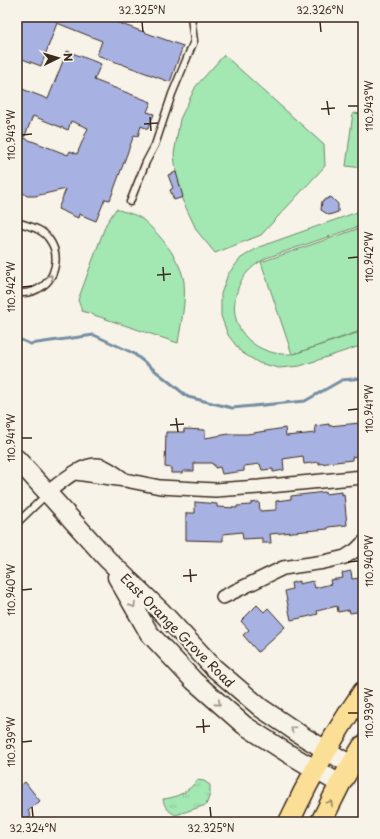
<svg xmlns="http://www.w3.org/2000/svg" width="380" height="839" viewBox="0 0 380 839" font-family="'Playpen Sans',sans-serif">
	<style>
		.grass { fill: url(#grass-tufts); stroke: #6f8868 }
		.garden { fill: #a3e7b3; stroke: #6f8868 }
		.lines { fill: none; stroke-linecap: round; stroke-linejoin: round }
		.stream { stroke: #758ea2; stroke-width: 3 }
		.building { fill: #a8b2e2; stroke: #3b2a1e; fill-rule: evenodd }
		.service-casing { stroke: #3b2a1e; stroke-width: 9 }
		.minor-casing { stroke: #3b2a1e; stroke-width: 16 }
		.secondary-casing { stroke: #3b2a1e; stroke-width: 21 }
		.primary-casing { stroke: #3b2a1e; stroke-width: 23 }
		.service { stroke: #f7f3e8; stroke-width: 6 }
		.minor { stroke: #f7f3e8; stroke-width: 13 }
		.secondary { stroke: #f7f3e8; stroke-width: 18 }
		.primary { stroke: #fbdf96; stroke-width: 20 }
		.oneway { stroke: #998e83 }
		.oneway2 { stroke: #9b845a }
		.ticks { fill: none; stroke: #3b2a1e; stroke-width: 1.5 }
		.labels { text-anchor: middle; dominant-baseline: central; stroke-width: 4; stroke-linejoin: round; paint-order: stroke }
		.street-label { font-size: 13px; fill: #3b2a1e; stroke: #f7f3e8 }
		.neatline { fill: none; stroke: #3b2a1e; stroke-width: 1.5 }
		.ticks-label { font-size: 10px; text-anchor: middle; fill: #3b2a1e }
	</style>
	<defs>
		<pattern id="grass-tufts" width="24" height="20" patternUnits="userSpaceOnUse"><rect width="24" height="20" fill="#a3e7b3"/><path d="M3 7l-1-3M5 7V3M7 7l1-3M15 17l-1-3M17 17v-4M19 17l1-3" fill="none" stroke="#8dc69a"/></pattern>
	</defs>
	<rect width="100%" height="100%" fill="#f7f3e8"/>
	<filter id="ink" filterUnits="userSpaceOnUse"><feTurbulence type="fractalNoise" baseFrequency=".025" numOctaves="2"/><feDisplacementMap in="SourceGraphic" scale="8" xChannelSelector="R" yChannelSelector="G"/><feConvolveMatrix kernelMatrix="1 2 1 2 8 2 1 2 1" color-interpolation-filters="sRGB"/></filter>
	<g filter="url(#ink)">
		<path class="grass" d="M197 780 204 781 210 785V794L206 805 176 815C169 812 164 807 163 799 176 798 190 791 197 780Z"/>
		<path class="garden" d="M224 55 324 145 325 166 261 235 215 253 197 231 178 191 174 154 180 119 196 86Z
			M353 113 363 114V168L346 166Z
			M116 209C124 212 136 214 142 219 159 233 181 260 184 282 186 303 181 323 178 343L82 311 78 300 106 224Z
			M363 210V225L266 258C257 263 249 269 243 278 239 283 238 289 236 295 227 331 258 357 292 354L261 262 363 227V330L294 354 363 331V345L300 366 279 368 259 363 241 352 228 335 221 316V294L228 274 241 258 259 247Z"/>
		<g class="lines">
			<path class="stream" d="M17 338 30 344 94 335 133 353 188 397 232 408 305 401 342 380 363 378"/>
		</g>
		<path class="building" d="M17 17H112L110 20 183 46 170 82 97 55 102 41 57 23 41 66 17 57Z
			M67 51 101 64 94 80 151 102 147 112 154 114 148 129 141 126 138 136 134 135 110 200 105 199 96 221 79 214 78 218 58 209 66 189 35 196H27L22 192 17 186V87L48 99ZM33 116 68 130 71 121 88 128 77 154 70 151 68 155 24 138Z
			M176 172 183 197 174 200 170 190 173 188 168 175Z
			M331 197 338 204V212L329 215 321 210 322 201Z
			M360 423 361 431 363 430V455L352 457V460L319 464V462L304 464 303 456 283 459 284 470 273 472V469L262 470 260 464 244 466V471L222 474 220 467 215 468V465H213L212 463H194V471H183V473H171V468L165 467 166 432H184V429L205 430V438L229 434H247L285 428 286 436 316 433 315 426 329 424V426Z
			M325 492V494L342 492V495L344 494 347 525 328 527V529L270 534 271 543H262V538L243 539 242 532 223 534V541L186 540V513H195V502L217 504V507L237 508V506L251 505V503L259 502 260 511 276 510V501L291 499V496Z
			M351 571 352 579 360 578 363 595V611L350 613 349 610 338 612 337 606 317 611 318 614 306 617 291 620 285 591 292 589 291 583 299 581V584L313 581 315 588 331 584 330 580 343 578 342 573Z
			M257 605 264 612 268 608 285 627 258 652 243 635 249 630 241 621Z
			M25 782 40 801 28 811 31 816 24 822H17V789Z"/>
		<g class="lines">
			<g class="service-casing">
				<path id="service" d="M130 202 146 162 155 145 172 94 194 41 191 17
					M17 222C28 226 42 228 49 239 61 255 56 280 38 289 31 293 25 293 17 293
					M17 523 46 495"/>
			</g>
			<g class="minor-casing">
				<path id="minor" d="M76 473 125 480 160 487 215 490 259 487 363 477
					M47 493C60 483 85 460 102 466 109 468 116 474 122 478
					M223 597 283 568 324 562 345 557 356 550 363 543"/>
			</g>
			<g class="secondary-casing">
				<path id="secondary" d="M17 459 107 559 160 610 213 667 261 708 304 737 351 765
					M117 577 149 633 194 681 244 725 289 754 340 784"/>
			</g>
			<g class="primary-casing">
				<path id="primary" d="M289 822C310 777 334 734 363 692
					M321 822 340 784 363 746"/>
			</g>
			<use href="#service" class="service"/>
			<use href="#minor" class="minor"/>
			<use href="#secondary" class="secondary"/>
			<use href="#primary" class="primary"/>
		</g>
		<defs><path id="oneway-chevron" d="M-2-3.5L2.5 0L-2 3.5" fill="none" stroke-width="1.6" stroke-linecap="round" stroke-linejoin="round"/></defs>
		<g class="oneway">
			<use href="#oneway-chevron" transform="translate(50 277) rotate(-56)"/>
			<use href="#oneway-chevron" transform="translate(133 605) rotate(60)"/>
			<use href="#oneway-chevron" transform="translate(218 703) rotate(40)"/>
			<use href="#oneway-chevron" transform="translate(293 729) rotate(-146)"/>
		</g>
		<use class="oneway2" href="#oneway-chevron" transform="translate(330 803) rotate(-62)"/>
	</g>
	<path class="ticks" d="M142 22 143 32M320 22 321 32M327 101 329 115M348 106H358M321 109 335 108M150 117 151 131M144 124 158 123M22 135 32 134M348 258 358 257M163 267 164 281M157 275 171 274M22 287 32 286M348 410 358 409M176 418 178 432M170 425 184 424M22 438H32M348 562 358 561M190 569 191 582M183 576 197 575M22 590 32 589M348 713H358M203 719 204 733M196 727 210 726M22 742 32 741M32 807 33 817M210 807 211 817"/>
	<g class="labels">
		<g class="street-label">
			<text transform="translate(178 630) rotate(45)">East Orange Grove Road</text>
		</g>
	</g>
	<rect width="380" height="839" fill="none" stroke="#f7f3e8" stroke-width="44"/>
	<g transform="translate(58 58) rotate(85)" stroke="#f7f3e8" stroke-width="3" paint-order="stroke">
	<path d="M0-3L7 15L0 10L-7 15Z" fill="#3b2a1e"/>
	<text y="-6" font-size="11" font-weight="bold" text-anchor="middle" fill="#3b2a1e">N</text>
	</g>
	<rect x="22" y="22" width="336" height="795" class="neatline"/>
	<g class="ticks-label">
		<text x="142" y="14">32.325°N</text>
		<text x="320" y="14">32.326°N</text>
		<text transform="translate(369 106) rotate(-90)" y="4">110.943°W</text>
		<text transform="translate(11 135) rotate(-90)" y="4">110.943°W</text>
		<text transform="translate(369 257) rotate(-90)" y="4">110.942°W</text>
		<text transform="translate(11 287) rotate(-90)" y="4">110.942°W</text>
		<text transform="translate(369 409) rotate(-90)" y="4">110.941°W</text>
		<text transform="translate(11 438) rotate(-90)" y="4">110.941°W</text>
		<text transform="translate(369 561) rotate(-90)" y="4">110.940°W</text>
		<text transform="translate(11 590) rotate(-90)" y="4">110.940°W</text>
		<text transform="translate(369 713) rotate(-90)" y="4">110.939°W</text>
		<text transform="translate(11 742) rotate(-90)" y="4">110.939°W</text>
		<text x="33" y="832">32.324°N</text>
		<text x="211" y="832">32.325°N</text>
	</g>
</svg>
